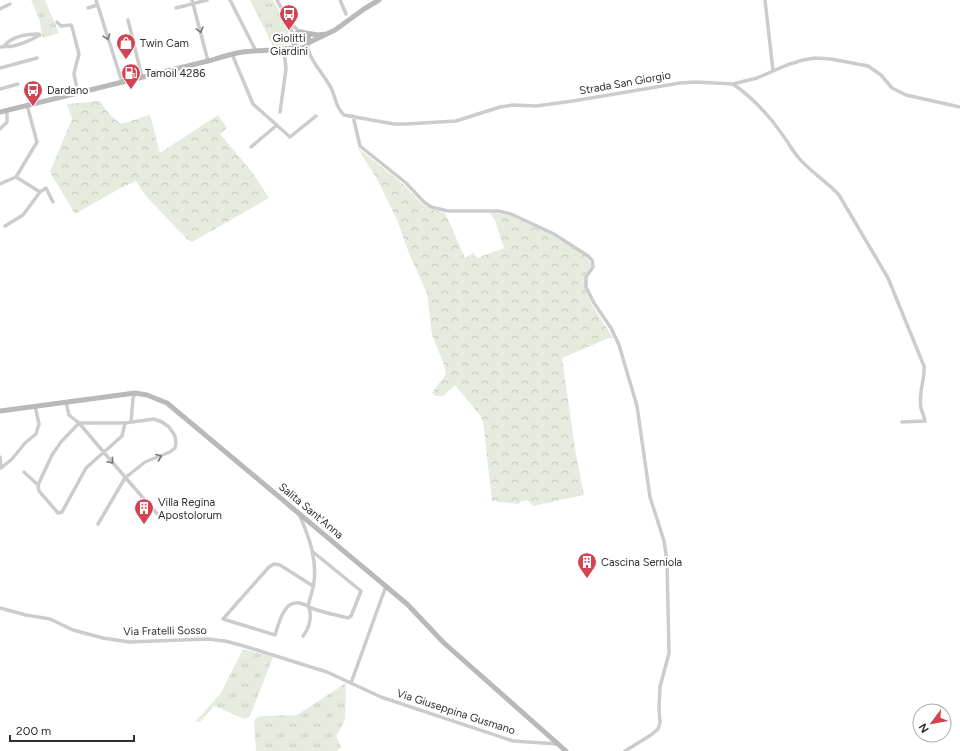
<svg xmlns="http://www.w3.org/2000/svg" width="960" height="751" viewBox="0 0 960 751" font-family="Figtree,sans-serif">
	<style>
		.grass { fill: url(#grass-tufts) }
		.forest { fill: url(#forest-crowns) }
		.lines { fill: none; stroke-linecap: round; stroke-linejoin: round }
		.street { stroke: #ccc; stroke-width: 3.5 }
		.secondary { stroke: #b9b9b9; stroke-width: 5 }
		.oneway { stroke: #767676 }
		.labels { text-anchor: middle; dominant-baseline: central; stroke-width: 4; stroke-linejoin: round; paint-order: stroke }
		.poi-label { font-size: 11px; fill: #2f2f2f; stroke: #fff; text-anchor: start }
		.street-label { font-size: 11px; fill: #2f2f2f; stroke: #fff }
	</style>
	<defs>
		<pattern id="grass-tufts" width="24" height="20" patternUnits="userSpaceOnUse"><rect width="24" height="20" fill="#e5ebde"/><path d="M3 7l-1-3M5 7V3M7 7l1-3M15 17l-1-3M17 17v-4M19 17l1-3" fill="none" stroke="#c5cabf"/></pattern>
		<pattern id="forest-crowns" width="20" height="18" patternUnits="userSpaceOnUse"><rect width="20" height="18" fill="#e5ebde"/><path d="M2 6a3 3 0 1 1 6 0M12 15a3 3 0 1 1 6 0" fill="none" stroke="#c5cabf"/></pattern>
	</defs>
	<rect width="100%" height="100%" fill="#fff"/>
	<path class="grass" d="M31 0H45C49 12 55 22 59 33L43 38 39 18Z
		M250 0H273C277 7 293 34 289 41 287 44 282 46 279 48L273 46Z
		M243 649 273 657 250 716 245 719 214 706 201 721 195 722 221 693Z
		M346 683 345 720 336 736 341 747 337 751H256L254 722 256 718 261 716 297 715Z"/>
	<path class="forest" d="M100 101 109 114 121 124 150 115 160 153 218 115 227 128 220 134 252 172 269 198 192 242 187 239 145 195 136 181 117 190 75 214 50 172 72 119 67 104Z
		M357 147 404 185 422 204 430 209 445 213 465 258 474 253 477 258 504 248 495 220 489 212 511 216 554 236 587 257 591 265 585 277 584 282 585 288 592 305 613 338H609L562 358 576 455 584 495 533 506 527 500 521 501 518 504 492 501 483 421 480 415 455 385 443 396H436L432 393 446 374 443 362 432 335 427 293 410 256 397 220 378 181Z"/>
	<g class="lines">
		<path class="street" d="M96 0 122 82
			M192 0 208 61
			M230 0 256 51
			M277 0 287 19 294 37
			M340 0 346 14
			M765 0 773 71
			M88 8 97 5
			M176 8 207 0
			M0 9 10 4
			M128 20 142 77
			M57 22 61 26 71 25 72 27 79 54 75 69 74 74 78 93
			M289 22 300 32
			M307 45C310 62 325 75 332 90 336 99 336 108 344 115L394 124H406L456 121 500 107 513 105 536 106 573 101 680 83 696 82 733 84 757 78 787 65 803 60 815 58 831 59 868 66 881 75 892 88 906 95 960 107
			M0 47C4 46 8 47 13 46 22 44 31 40 40 35L39 34C27 34 12 36 4 46
			M300 48 309 55
			M232 54 253 104 290 137 316 116
			M0 68 37 58
			M733 84C753 98 768 114 782 134 788 142 792 150 798 157 810 172 827 181 839 195L888 278 924 366C925 380 918 394 921 408 922 412 924 416 925 421L902 422
			M0 89 18 84
			M280 112 286 69 284 50
			M353 116 360 146 406 183 424 202 431 207 448 211H498L511 214 554 234 588 256 592 260 593 267 586 277V287L594 303 611 328 619 345 637 406 650 497 664 541 667 561 669 653 660 687 659 707 660 723 658 729 651 735 625 751
			M0 129 7 122V110
			M251 147 277 125
			M16 177 40 192
			M0 184 16 177 37 142 27 105
			M5 226 23 215 40 192 46 188 53 202
			M66 402 69 415 79 423H125L154 419 162 422 169 427 175 436 176 443 175 448 170 452 145 462 125 478 98 524
			M131 422 133 398 135 393
			M125 423 122 436 86 468 62 512 58 513 39 491 38 485 52 455 61 442 79 423C106 455 133 487 161 518
			M0 457 1 468
			M1 468 12 459 25 443 36 434 39 424 35 406
			M24 472 38 485
			M300 516C309 537 317 559 314 582 313 590 310 598 308 606 313 615 309 629 303 636
			M313 552 361 591 351 616 348 618C337 615 325 613 314 609 310 608 307 605 303 604 284 597 279 623 275 635L223 619 269 567 274 564 280 565 313 586
			M0 608 26 615 50 619 73 630 103 638 129 642 207 639 225 641 244 646 327 672 381 697 513 741 558 744
			M351 683 386 586"/>
		<path class="secondary" d="M293 40a8 8 0 1 1 16 0a8 8 0 1 1-16 0Z
			M306 33 317 35 327 34
			M308 43 335 30 364 9 379 0
			M0 112 208 61C219 58 230 54 242 52 260 50 279 51 298 47
			M0 411 135 393 147 395 167 403 407 604 444 643 566 751"/>
	</g>
	<defs><path id="oneway-chevron" d="M-2-3.5L2.5 0L-2 3.5" fill="none" stroke-width="1.6" stroke-linecap="round" stroke-linejoin="round"/></defs>
	<g class="oneway">
		<use href="#oneway-chevron" transform="translate(200 30) rotate(75)"/>
		<use href="#oneway-chevron" transform="translate(107 37) rotate(73)"/>
		<use href="#oneway-chevron" transform="translate(159 457) rotate(-21)"/>
		<use href="#oneway-chevron" transform="translate(111 461) rotate(50)"/>
	</g>
	<defs>
		<g id="bus-pin" transform="scale(1)"><path d="M0 17L-7.5 6A9.5 9.5 0 1 1 7.5 6Z" fill="#d34453" stroke="#fff"/><path d="M-5-6H5V4H4V6H2V4H-2V6H-4V4H-5ZM-3.5-4V0h7V-4ZM-3.5 1.2v1.5H-2V1.2ZM2 1.2v1.5H3.5V1.2Z" fill="#fff"/></g>
		<g id="shop-pin" transform="scale(1)"><path d="M0 17L-7.5 6A9.5 9.5 0 1 1 7.5 6Z" fill="#d34453" stroke="#fff"/><path d="M-5-2.5h2.3a2.7 3.5 0 0 1 5.4 0H5L5.5 6h-11ZM-1.5-2.5h3a1.5 2.3 0 0 0-3 0Z" fill="#fff"/></g>
		<g id="fuel-pin" transform="scale(1)"><path d="M0 17L-7.5 6A9.5 9.5 0 1 1 7.5 6Z" fill="#d34453" stroke="#fff"/><path d="M-5.5-6h7V0h2V4h1.3V-2.5L3-4.5l.8-.8L6-3V5H2.5V1h-1V6h-7ZM-4.2-4.7v3.2H.2V-4.7Z" fill="#fff"/></g>
		<g id="building-pin" transform="scale(1)"><path d="M0 17L-7.5 6A9.5 9.5 0 1 1 7.5 6Z" fill="#d34453" stroke="#fff"/><path d="M-4-6H4V6H1V3H-1V6H-4ZM-2.5-4.3h1.7v1.8h-1.7ZM.8-4.3h1.7v1.8H.8ZM-2.5-1h1.7V.8h-1.7ZM.8-1h1.7V.8H.8Z" fill="#fff"/></g>
	</defs>
	<g fill-rule="evenodd">
		<use href="#bus-pin" x="289" y="14"/>
		<use href="#shop-pin" x="126" y="43"/>
		<use href="#fuel-pin" x="131" y="73"/>
		<use href="#bus-pin" x="33" y="90"/>
		<use href="#building-pin" x="144" y="508"/>
		<use href="#building-pin" x="587" y="562"/>
	</g>
	<g class="labels">
		<g class="poi-label">
			<text x="289" y="38" text-anchor="middle">Giolitti<tspan x="289" dy="13">Giardini</tspan></text>
			<text x="140" y="43">Twin Cam</text>
			<text x="145" y="73">Tamoil 4286</text>
			<text x="47" y="90">Dardano</text>
			<text x="158" y="502">Villa Regina<tspan x="158" dy="13">Apostolorum</tspan></text>
			<text x="601" y="562">Cascina Serniola</text>
		</g>
		<g class="street-label">
			<text transform="translate(625 83) rotate(-10)">Strada San Giorgio</text>
			<text transform="translate(311 511) rotate(40)">Salita Sant'Anna</text>
			<text transform="translate(165 631) rotate(-1)">Via Fratelli Sosso</text>
			<text transform="translate(456 712) rotate(18)">Via Giuseppina Gusmano</text>
		</g>
	</g>
	<g transform="translate(932 723) rotate(238)"><circle r="19" fill="#ffffff" stroke="#acacac"/>
	<path d="M0-3L7 15L0 10L-7 15Z" fill="#d34453"/>
	<text y="-6" font-size="11" font-weight="bold" text-anchor="middle" fill="#2f2f2f">N</text>
	</g>
	<path d="M10 735v6h124v-6" fill="none" stroke="#2f2f2f" stroke-width="2"/>
	<text x="16" y="735" font-size="12" fill="#2f2f2f" stroke="#ffffff" stroke-width="3" paint-order="stroke">200 m</text>
</svg>
